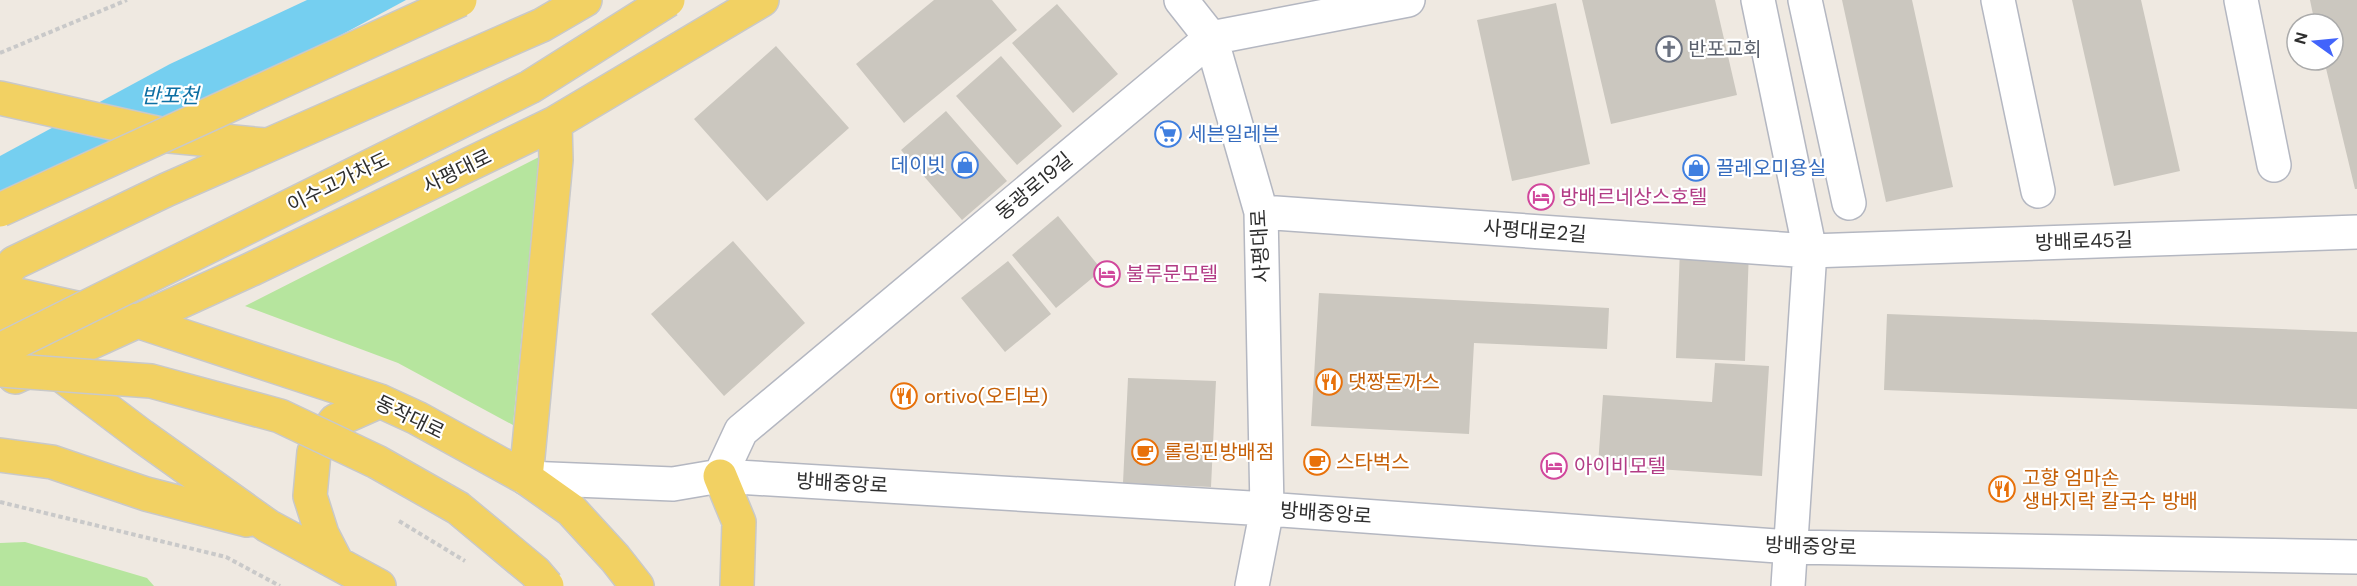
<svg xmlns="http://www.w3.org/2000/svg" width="2357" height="586" viewBox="0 0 2357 586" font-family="'DM Sans','Noto Sans KR',sans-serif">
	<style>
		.green { fill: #b6e59e }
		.water { fill: #75cff0 }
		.building { fill: #cbc7bf }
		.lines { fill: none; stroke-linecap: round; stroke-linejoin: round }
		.minor-casing { stroke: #b4b7c1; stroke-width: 36 }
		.major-casing { stroke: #c9c9c9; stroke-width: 36 }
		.path { stroke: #c9c9c9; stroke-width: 4; stroke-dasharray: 4.5 3; stroke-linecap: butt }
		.minor { stroke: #fff; stroke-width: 33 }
		.major { stroke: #f2d163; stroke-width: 33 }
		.major-bridge-casing { stroke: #c9c9c9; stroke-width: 36; stroke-linecap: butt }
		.major-bridge { stroke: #f2d163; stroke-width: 33 }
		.labels { text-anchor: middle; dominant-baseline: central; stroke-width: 4.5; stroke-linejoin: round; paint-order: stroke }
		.worship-label { font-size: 20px; fill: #5b616d; stroke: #fff; text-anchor: start }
		.shop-label { font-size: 20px; fill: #366cbe; stroke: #fff; text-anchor: start }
		.street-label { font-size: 20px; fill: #2e2e2e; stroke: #fff }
		.hotel-label { font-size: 20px; fill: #b23c85; stroke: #fff; text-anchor: start }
		.food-label { font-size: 20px; fill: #c56008; stroke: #fff; text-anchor: start }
		.water-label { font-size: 21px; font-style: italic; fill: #0d6fa3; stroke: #fff }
	</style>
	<rect width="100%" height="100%" fill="#efe9e1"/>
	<path class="green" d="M539 157 513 425 398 363 245 306Z
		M25 542 147 578 154 586H0V543Z"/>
	<path class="water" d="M307 0H406L0 219V156L170 64Z"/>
	<path class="building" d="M934 0H992L1017 30 904 123 856 64Z
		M1582 0H1715L1737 95 1611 124Z
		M1842 0H1912L1953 187 1886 202Z
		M2072 0H2141L2180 171 2114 186Z
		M2310 0H2357V189H2355L2324 60H2333V24H2315Z
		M1556 3 1590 164 1512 181 1477 20Z
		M1057 4 1118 74 1073 113 1012 43Z
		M776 46 849 128 767 201 694 119Z
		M1001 56 1062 126 1017 165 956 96Z
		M946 111 1007 181 962 220 901 150Z
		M1058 216 1102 270 1056 308 1012 255Z
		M733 241 805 323 724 396 651 314Z
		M1680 248 1749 250 1745 361 1676 358Z
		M1008 261 1051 314 1005 352 961 298Z
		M1319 293 1609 308 1607 349 1474 343 1469 434 1311 426Z
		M1887 314 2357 332V409L1884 390Z
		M1715 363 1769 366 1762 476 1598 465 1603 395 1712 402Z
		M1128 378 1216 381 1211 487 1123 483Z"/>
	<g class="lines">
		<g class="minor-casing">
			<path id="minor" d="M1181 0 1211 38 1261 212 1267 509 1252 586
				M1758 0 1810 251 1788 586
				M1805 0 1849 203
				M1998 0 2038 191
				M2241 0 2274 165
				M1261 212 1810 251 2357 232
				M720 476 741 431 1211 38 1408 0
				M526 478 673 484 720 476 1267 509 1791 547 2357 557"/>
		</g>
		<g class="major-casing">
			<path id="major" d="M0 98 170 136 265 145
				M0 279 14 263 166 190 542 25 585 0
				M0 291 140 322 380 401 417 418 526 478 571 510 615 558 637 586
				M0 302 44 362 142 436 268 526 379 586
				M15 377 252 269 555 123 762 0
				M0 455 52 462 146 494 247 520
				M720 476 739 522 737 586
				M526 478 556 160 555 123
				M337 563 322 534 310 496 314 452 335 421 380 401"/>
		</g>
		<path class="path" d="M0 53 127 0
			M0 502 226 557 280 586
			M399 521 465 561"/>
		<use href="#minor" class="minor"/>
		<use href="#major" class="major"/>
		<g class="major-bridge-casing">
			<path id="major-bridge" d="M0 210 460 0
				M0 350 530 87 668 0
				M0 370 151 381 280 416 377 462 458 508 535 572 547 586"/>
		</g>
		<use href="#major-bridge" class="major-bridge"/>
	</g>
	<defs>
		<g id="church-ring" transform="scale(1.35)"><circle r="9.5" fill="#fff" stroke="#6b7280" stroke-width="1.5"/><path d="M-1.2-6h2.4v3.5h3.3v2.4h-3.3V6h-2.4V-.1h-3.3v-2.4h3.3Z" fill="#6b7280"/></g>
		<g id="supermarket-ring" transform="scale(1.35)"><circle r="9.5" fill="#fff" stroke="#3f7fe0" stroke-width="1.5"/><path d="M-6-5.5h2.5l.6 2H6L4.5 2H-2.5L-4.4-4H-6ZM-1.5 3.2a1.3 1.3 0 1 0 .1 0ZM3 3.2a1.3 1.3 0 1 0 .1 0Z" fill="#3f7fe0"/></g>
		<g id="shop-ring" transform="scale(1.35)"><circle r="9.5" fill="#fff" stroke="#3f7fe0" stroke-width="1.5"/><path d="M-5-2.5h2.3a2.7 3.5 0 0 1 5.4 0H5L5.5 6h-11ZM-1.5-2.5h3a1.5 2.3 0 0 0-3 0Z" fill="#3f7fe0"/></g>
		<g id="hotel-ring" transform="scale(1.35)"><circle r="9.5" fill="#fff" stroke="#d1479c" stroke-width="1.5"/><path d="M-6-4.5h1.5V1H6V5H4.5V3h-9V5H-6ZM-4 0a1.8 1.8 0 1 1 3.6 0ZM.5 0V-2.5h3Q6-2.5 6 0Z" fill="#d1479c"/></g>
		<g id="restaurant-ring" transform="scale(1.35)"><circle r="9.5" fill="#fff" stroke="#e8710a" stroke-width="1.5"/><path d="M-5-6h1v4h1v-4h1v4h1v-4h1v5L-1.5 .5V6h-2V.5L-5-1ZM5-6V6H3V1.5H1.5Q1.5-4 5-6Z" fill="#e8710a"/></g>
		<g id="cafe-ring" transform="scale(1.35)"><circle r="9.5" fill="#fff" stroke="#e8710a" stroke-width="1.5"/><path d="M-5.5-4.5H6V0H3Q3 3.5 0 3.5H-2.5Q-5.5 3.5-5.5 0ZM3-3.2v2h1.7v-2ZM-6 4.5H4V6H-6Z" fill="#e8710a"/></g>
	</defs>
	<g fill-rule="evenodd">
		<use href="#church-ring" x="1669" y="49"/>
		<use href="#supermarket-ring" x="1168" y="134"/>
		<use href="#shop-ring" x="965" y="165"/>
		<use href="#shop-ring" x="1696" y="168"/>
		<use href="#hotel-ring" x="1541" y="197"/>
		<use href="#hotel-ring" x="1107" y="274"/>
		<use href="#restaurant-ring" x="1329" y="382"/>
		<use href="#restaurant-ring" x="904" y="396"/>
		<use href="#cafe-ring" x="1145" y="452"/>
		<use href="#cafe-ring" x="1317" y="462"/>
		<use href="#hotel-ring" x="1554" y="466"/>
		<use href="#restaurant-ring" x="2002" y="489"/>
	</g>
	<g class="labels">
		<g class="worship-label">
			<text x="1688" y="49">반포교회</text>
		</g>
		<g class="shop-label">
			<text x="1188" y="134">세븐일레븐</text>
			<text x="946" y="165" text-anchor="end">데이빗</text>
			<text x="1716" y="168">끌레오미용실</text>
		</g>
		<g class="street-label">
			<text transform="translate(457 171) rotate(-26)">사평대로</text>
			<text transform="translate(338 182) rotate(-26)">이수고가차도</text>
			<text transform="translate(1034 186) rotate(-40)">동광로19길</text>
			<text transform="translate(1535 231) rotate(4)">사평대로2길</text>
			<text transform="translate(2084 241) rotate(-2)">방배로45길</text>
			<text transform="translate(1260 246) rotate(-93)">사평대로</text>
			<text transform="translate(410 417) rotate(26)">동작대로</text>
			<text transform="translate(842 483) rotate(3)">방배중앙로</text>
			<text transform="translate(1326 513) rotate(4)">방배중앙로</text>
			<text transform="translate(1811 546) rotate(2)">방배중앙로</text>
		</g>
		<g class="hotel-label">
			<text x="1560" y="197">방배르네상스호텔</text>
			<text x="1126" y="274">불루문모텔</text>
			<text x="1574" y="466">아이비모텔</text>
		</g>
		<g class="food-label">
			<text x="1348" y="382">댓짱돈까스</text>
			<text x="924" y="396">ortivo(오티보)</text>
			<text x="1164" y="452">롤링핀방배점</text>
			<text x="1336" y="462">스타벅스</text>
			<text x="2022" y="478">고향 엄마손<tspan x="2022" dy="23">생바지락 칼국수 방배</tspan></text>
		</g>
		<g class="water-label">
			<text x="170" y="96">반포천</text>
		</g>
	</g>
	<g transform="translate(2315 42) rotate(285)"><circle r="28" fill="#ffffff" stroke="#ababab" stroke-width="1.5"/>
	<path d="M0-4.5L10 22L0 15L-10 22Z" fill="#4264fb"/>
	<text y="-9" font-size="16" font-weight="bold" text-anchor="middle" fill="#2e2e2e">N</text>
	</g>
</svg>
